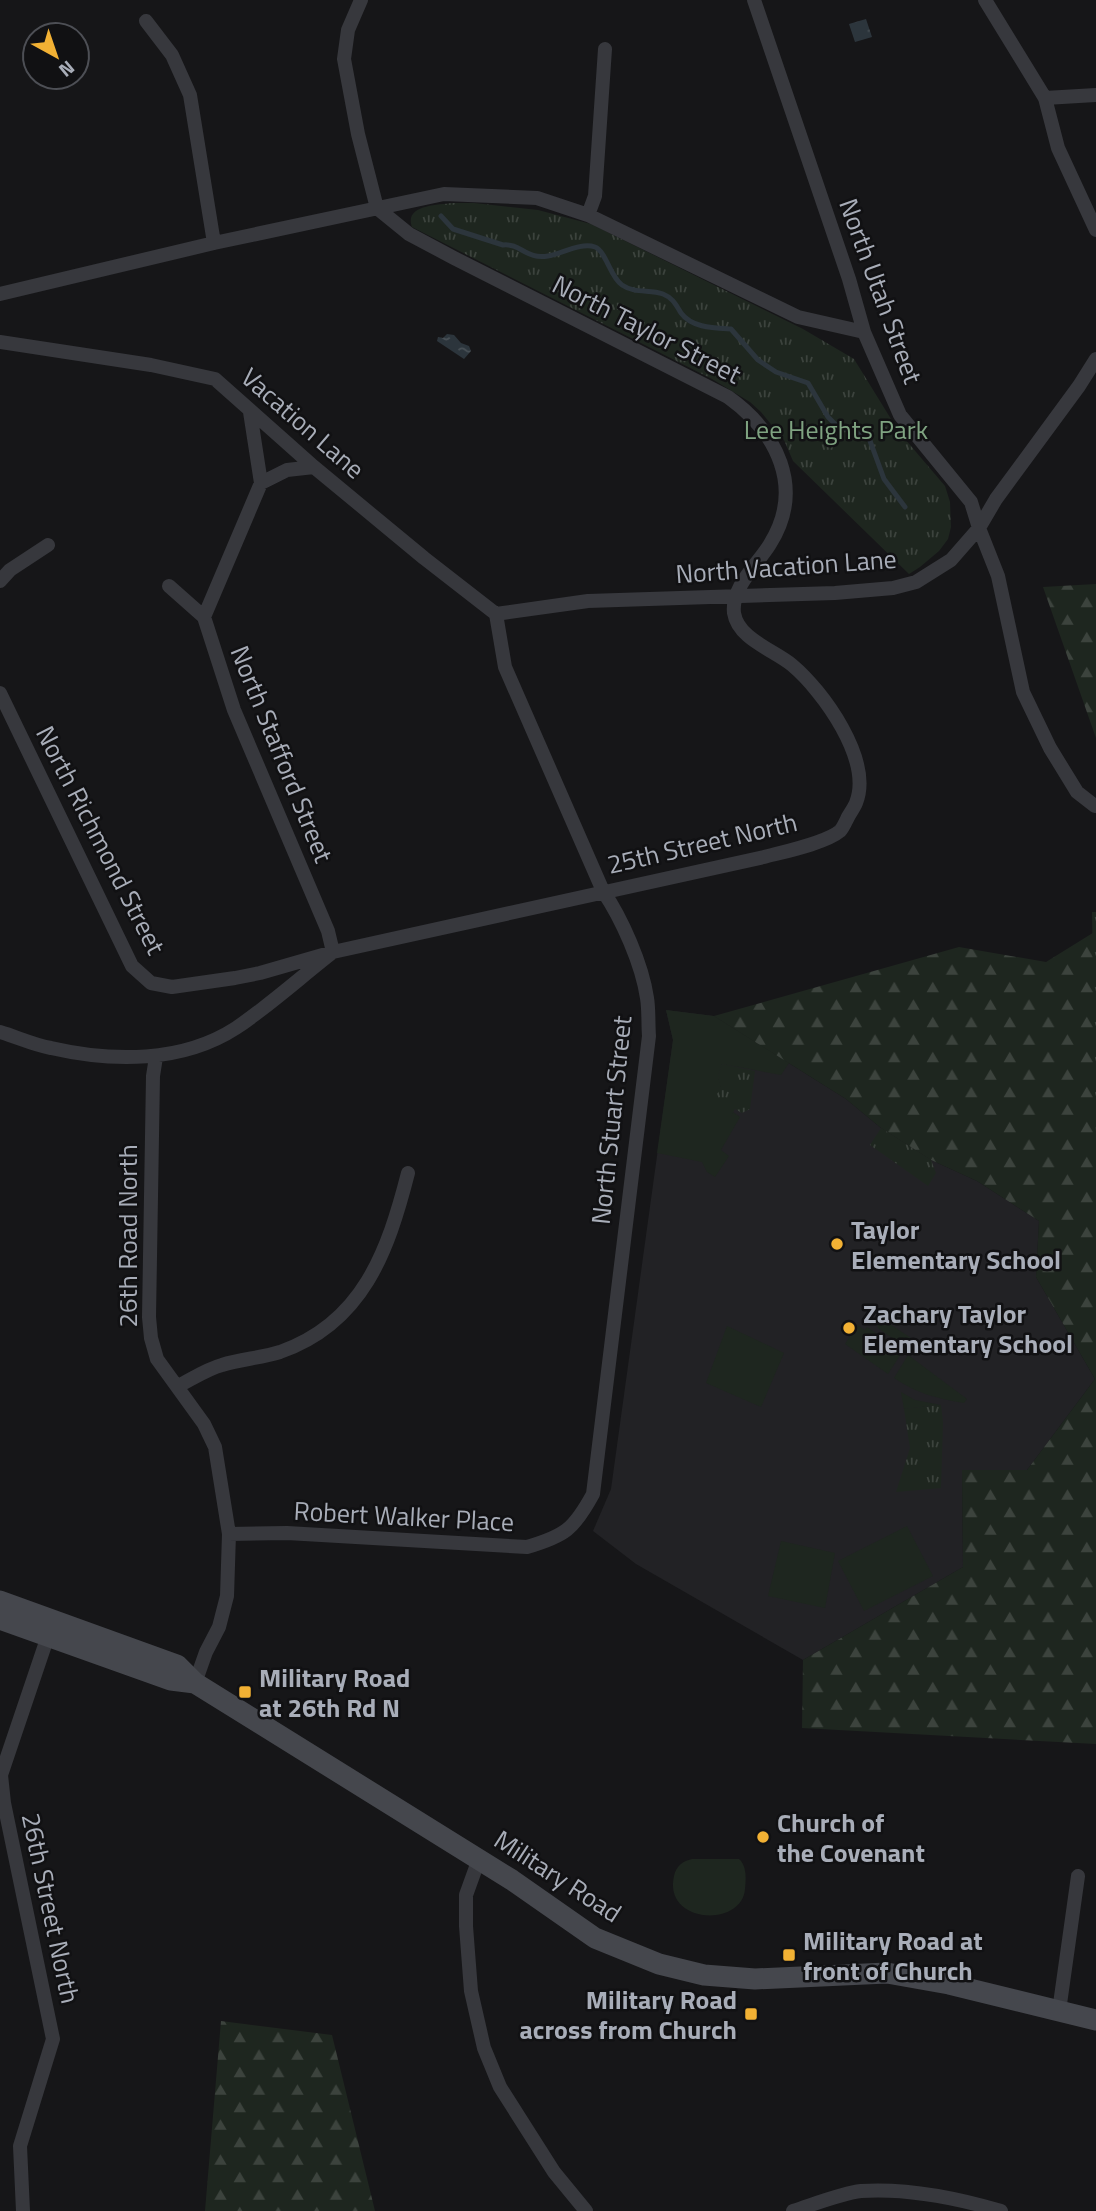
<svg xmlns="http://www.w3.org/2000/svg" width="1096" height="2211" viewBox="0 0 1096 2211" font-family="'Titillium Web',sans-serif">
	<style>
		.built { fill: #222225 }
		.green { fill: #1e261f }
		.forest { fill: url(#forest-firs) }
		.park { fill: url(#park-tufts) }
		.water { fill: url(#water-ripples) }
		.lines { fill: none; stroke-linecap: round; stroke-linejoin: round }
		.stream { stroke: #2c353c; stroke-width: 5 }
		.street { stroke: #37383d; stroke-width: 14 }
		.secondary { stroke: #45474d; stroke-width: 21 }
		.poi-dot { fill: #f2b134; stroke: #111113; stroke-width: 2.5 }
		.labels { text-anchor: middle; dominant-baseline: central; stroke-width: 5; stroke-linejoin: round; paint-order: stroke }
		.street-label { font-size: 26px; fill: #a8adb8; stroke: #111113 }
		.park-label { font-size: 26px; fill: #7fa381; stroke: #111113 }
		.poi-label { font-size: 26px; font-weight: bold; fill: #a8adb8; stroke: #111113; text-anchor: start }
	</style>
	<defs>
		<pattern id="forest-firs" width="22" height="20" patternUnits="userSpaceOnUse" patternTransform="scale(1.75)"><rect width="22" height="20" fill="#1e261f"/><path d="M5 1l3.5 6h-7zM16 11l3.5 6h-7z" fill="#3c433d"/></pattern>
		<pattern id="park-tufts" width="24" height="20" patternUnits="userSpaceOnUse" patternTransform="scale(1.75)"><rect width="24" height="20" fill="#1e261f"/><path d="M3 7l-1-3M5 7V3M7 7l1-3M15 17l-1-3M17 17v-4M19 17l1-3" fill="none" stroke="#3c433d"/></pattern>
		<pattern id="water-ripples" width="26" height="14" patternUnits="userSpaceOnUse" patternTransform="scale(1.75)"><rect width="26" height="14" fill="#2c353c"/><path d="M2 4q2-2 4 0t4 0M15 11q2-2 4 0t4 0" fill="none" stroke="#485056"/></pattern>
	</defs>
	<rect width="100%" height="100%" fill="#161618"/>
	<path class="built" d="M666 1010 714 1016 846 1099 881 1128 931 1160 977 1181 1039 1221 1036 1277 1095 1379 1027 1470H962L963 1567 803 1660 636 1564 593 1531 611 1489 673 1040Z"/>
	<path class="green" d="M666 1010 714 1016 789 1063 781 1075 722 1064 718 1076 730 1117 733 1112 740 1117 721 1150 729 1156 715 1177 707 1172 702 1162 657 1153 673 1040Z
		M882 1319 911 1338 906 1348 878 1328 877 1325Z
		M857 1325 865 1330 867 1327 903 1351 888 1374 845 1344Z
		M727 1326 784 1353 761 1407 706 1383Z
		M908 1355 967 1399 964 1403C936 1398 918 1394 894 1378Z
		M901 1392 915 1400 941 1405 904 1409Z
		M907 1526 933 1576 864 1611 838 1561Z
		M781 1541 835 1553 825 1608 768 1596Z
		M692 1859H739C747 1866 746 1879 745 1889 742 1928 663 1924 674 1876 676 1866 683 1861 692 1859Z"/>
	<path class="forest" d="M1096 584V738L1043 587Z
		M1096 931V1744L802 1728 803 1660 963 1567 962 1470H1027L1095 1379 1036 1277 1039 1221 977 1181 931 1160 881 1128 846 1099 714 1016 959 947 1046 962Z
		M221 2021 332 2035 375 2211H205Z"/>
	<path class="park" d="M452 203H474L538 210 591 224 803 329 854 359 899 432 945 486 950 502 951 527 948 539 939 551 920 567 909 574 793 461 784 440 761 412 750 402 712 379 412 227C404 205 437 205 452 203Z
		M1092 912H1096V1144Z
		M722 1064 755 1071 750 1109 742 1113 735 1109 730 1117 709 1106 721 1088 718 1076Z
		M881 1128 931 1160 936 1173 928 1186 870 1145Z
		M941 1405 943 1423 941 1488 896 1492 910 1448 904 1409Z"/>
	<path class="water" d="M866 19 872 37 855 42 849 24Z
		M447 334 454 335 461 343 469 346 471 351 464 359 437 341 438 337 443 338Z"/>
	<g class="lines">
		<path class="stream" d="M441 216 453 229 503 245C521 243 526 260 548 256 561 254 581 242 595 247 606 251 610 277 622 285 635 294 650 289 663 294 673 298 676 305 681 313 692 328 714 328 731 329L758 360 776 372 808 383 828 417 836 425 869 438 884 479 905 507"/>
		<path class="street" d="M754 0 849 279 864 332 900 415 971 502 979 528 998 576 1023 692 1050 748 1077 792 1095 806
			M985 0 1045 98 1096 95
			M146 21 172 55 190 95 214 243
			M1045 98 1058 148 1096 230
			M588 215 595 196 605 49
			M0 294 214 243 444 194 537 198 588 215 798 317 864 332
			M0 342 151 365 215 379 314 467 424 558 496 614
			M261 483 287 470 314 467
			M0 581 10 570 48 545
			M496 614 588 601 835 593 893 588 916 582 951 560 979 528 996 499 1079 386 1096 359
			M204 617 261 483 250 412
			M0 693 132 966 151 983 172 987 235 978 260 973 333 952 764 857C783 852 826 843 840 831 843 828 846 821 848 817 850 813 854 808 856 803 873 760 823 691 792 665 774 650 738 639 734 613 731 587 758 564 770 544 805 488 777 432 728 397L454 258 409 234 377 208 358 134 344 59 348 30 361 0
			M0 1032C17 1037 34 1045 51 1048 112 1062 182 1063 236 1028 269 1006 302 976 333 952L328 931 234 710 204 617 169 586
			M156 1057 153 1076 149 1317 151 1338 157 1359 204 1424 215 1447 229 1534 227 1596 219 1627 206 1652 195 1683
			M178 1386C192 1379 207 1369 222 1365 241 1359 261 1358 280 1352 363 1323 388 1251 408 1173
			M229 1534 287 1533 527 1547C565 1536 574 1529 593 1494L649 1036C648 1024 649 1010 647 998 642 964 622 919 603 891L505 667 496 614
			M479 1859 466 1895V1926L471 1991 484 2048 500 2087 554 2172 586 2211
			M1059 2011 1078 1876
			M23 2211 20 2146 53 2039 4 1803 1 1775 50 1630
			M793 2211C812 2205 842 2193 861 2191 908 2188 957 2198 1001 2211"/>
		<path class="secondary" d="M0 1601 177 1665 195 1683 512 1880 595 1938 659 1964 704 1975 755 1979 887 1973 949 1984 1096 2020
			M0 1619 171 1680 195 1683"/>
	</g>
	<g class="poi-dot">
		<circle cx="837" cy="1244" r="7"/>
		<circle cx="849" cy="1328" r="7"/>
		<rect x="238" y="1685" width="14" height="14" rx="3.5"/>
		<circle cx="763" cy="1837" r="7"/>
		<rect x="782" y="1948" width="14" height="14" rx="3.5"/>
		<rect x="744" y="2007" width="14" height="14" rx="3.5"/>
	</g>
	<g class="labels">
		<g class="street-label">
			<text transform="translate(881 291) rotate(70)">North Utah Street</text>
			<text transform="translate(647 329) rotate(27)">North Taylor Street</text>
			<text transform="translate(303 423) rotate(41)">Vacation Lane</text>
			<text transform="translate(786 566) rotate(-4)">North Vacation Lane</text>
			<text transform="translate(282 754) rotate(68)">North Stafford Street</text>
			<text transform="translate(101 840) rotate(63)">North Richmond Street</text>
			<text transform="translate(702 843) rotate(-13)">25th Street North</text>
			<text transform="translate(611 1120) rotate(-84)">North Stuart Street</text>
			<text transform="translate(127 1236) rotate(-90)">26th Road North</text>
			<text transform="translate(404 1516) rotate(3)">Robert Walker Place</text>
			<text transform="translate(558 1876) rotate(33)">Military Road</text>
			<text transform="translate(51 1908) rotate(78)">26th Street North</text>
		</g>
		<g class="park-label">
			<text x="836" y="429">Lee Heights Park</text>
		</g>
		<g class="poi-label">
			<text x="851" y="1229">Taylor<tspan x="851" dy="30">Elementary School</tspan></text>
			<text x="863" y="1313">Zachary Taylor<tspan x="863" dy="30">Elementary School</tspan></text>
			<text x="259" y="1677">Military Road<tspan x="259" dy="30">at 26th Rd N</tspan></text>
			<text x="777" y="1822">Church of<tspan x="777" dy="30">the Covenant</tspan></text>
			<text x="803" y="1940">Military Road at<tspan x="803" dy="30">front of Church</tspan></text>
			<text x="737" y="1999" text-anchor="end">Military Road<tspan x="737" dy="30">across from Church</tspan></text>
		</g>
	</g>
	<g transform="translate(56 56) rotate(140)"><circle r="33" fill="#111113" stroke="#4d4f55" stroke-width="2"/>
	<path d="M0-5L12 26L0 18L-12 26Z" fill="#f2b134"/>
	<text y="-10" font-size="19" font-weight="bold" text-anchor="middle" fill="#a8adb8">N</text>
	</g>
</svg>
